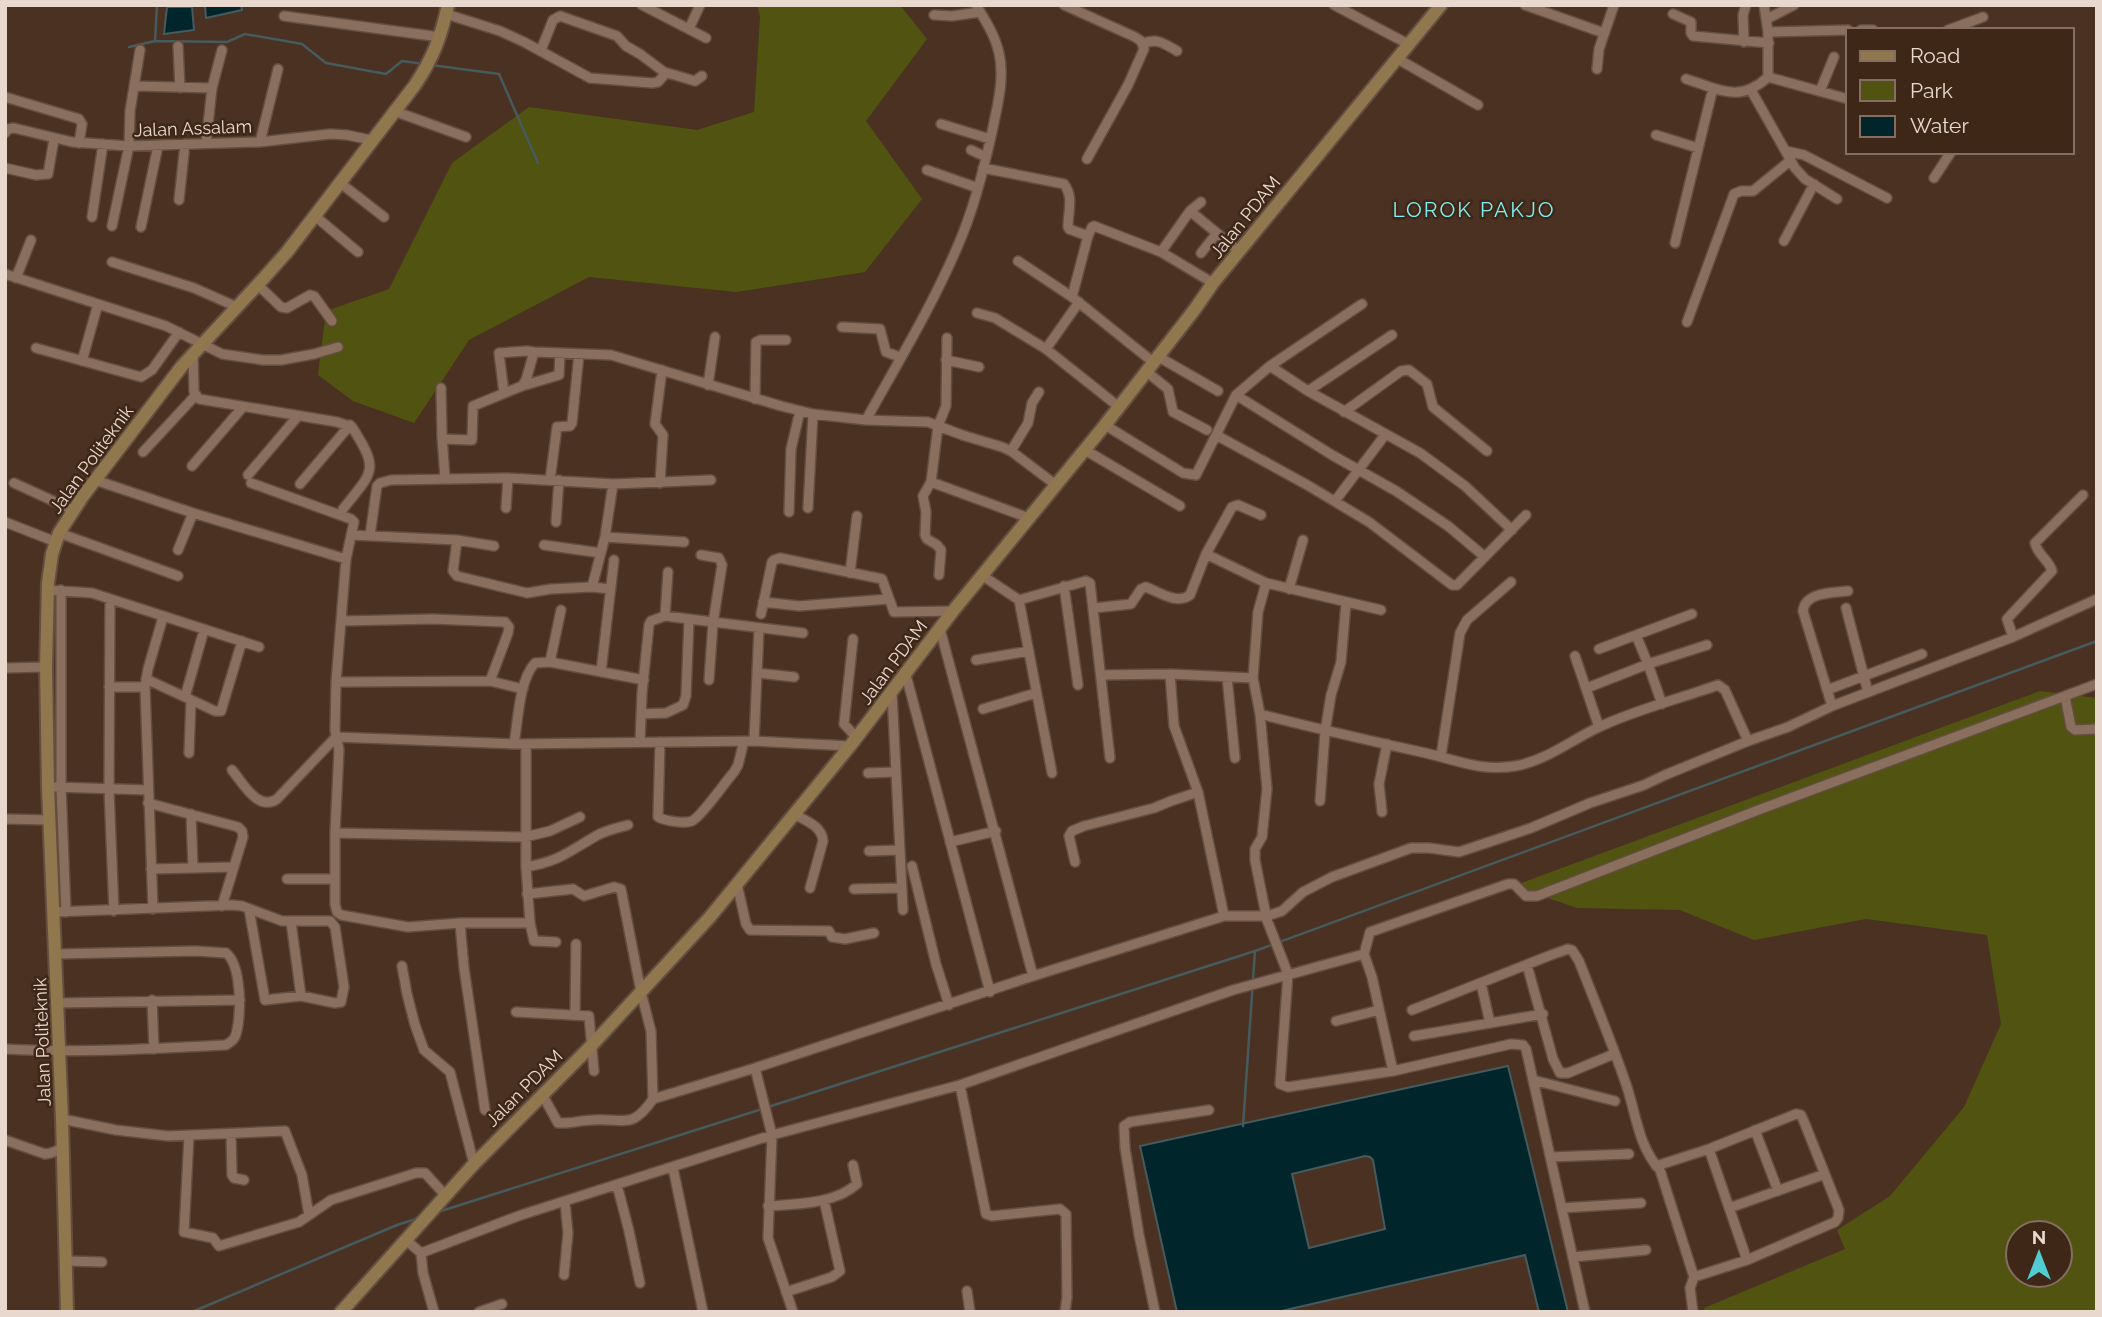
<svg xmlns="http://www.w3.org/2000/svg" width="2102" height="1317" viewBox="0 0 2102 1317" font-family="Raleway,sans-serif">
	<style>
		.green { fill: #505410; fill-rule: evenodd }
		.water { fill: #00262c; stroke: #465b5d; stroke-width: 2; fill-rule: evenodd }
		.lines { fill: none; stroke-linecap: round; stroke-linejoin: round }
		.stream { stroke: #465b5d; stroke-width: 2.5 }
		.street-casing { stroke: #634e41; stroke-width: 12 }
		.secondary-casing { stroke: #634e41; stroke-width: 16 }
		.street { stroke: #8b6f5e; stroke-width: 9 }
		.secondary { stroke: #90774d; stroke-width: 12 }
		.labels { text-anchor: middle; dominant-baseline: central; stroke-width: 5; stroke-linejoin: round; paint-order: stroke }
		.street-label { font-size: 18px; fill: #e8d8ce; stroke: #3f2718 }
		.quarter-label { font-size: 21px; letter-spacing: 2px; fill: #80ecf1; stroke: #3f2718 }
	</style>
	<rect width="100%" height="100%" fill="#4a3122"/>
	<path class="green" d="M757 5H900L927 39 866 121 922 199 865 272 736 292 589 277 469 340 414 423 353 401 318 375 326 311 389 289 452 163 529 107 697 130 754 112 760 16Z
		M2040 691 2097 698V1312H1705L1704 1308 1845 1249 1837 1230 1890 1196 1964 1107 2001 1024 1987 935 1866 919 1754 940 1680 910 1577 908 1513 886ZM2018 1233H2060V1275H2018Z"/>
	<path class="water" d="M205 5H241L242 10 206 18Z
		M167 7H192L194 30 164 34Z
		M1508 1066 1568 1312H1539L1525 1255 1277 1312H1177L1140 1146ZM1365 1156 1370 1157 1373 1160 1385 1229 1309 1248 1292 1174Z"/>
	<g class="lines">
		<path class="stream" d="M155 41 157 5
			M129 47 155 41 227 42 245 34 302 44 326 63 386 74 402 61 424 64
			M431 65 499 74 538 163
			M768 1107 1255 951 2097 641
			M1243 1126 1255 951
			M438 1212 762 1109
			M192 1312 397 1225 419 1218"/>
		<g class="street-casing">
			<path id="street" d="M642 5 706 38
				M1064 5 1135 37 1141 41 1144 49 1128 85 1087 159
				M1334 5 1410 45
				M1525 5 1604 33
				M446 14 500 31 524 42 590 78 652 83 658 82 666 73
				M1673 14 1691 22V33L1693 36 1769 43
				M934 15 952 16 980 12
				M284 16 440 37
				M1767 19 1794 5
				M689 29 700 5
				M1861 30H1873
				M1948 30 1983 17
				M1768 32 1848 30
				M1744 42 1743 15 1746 5
				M1143 44C1156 37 1165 44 1177 51
				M178 46 180 88
				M541 50 553 20 560 16 617 36 626 46 640 54 664 72 695 81 702 76
				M1398 59 1478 105
				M1597 69 1599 49 1614 5
				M1768 77 1848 99
				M1686 79C1719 89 1739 104 1768 77V32L1764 5
				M134 86 212 88
				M1751 90 1795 168 1805 179 1837 199
				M1820 91 1834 57
				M5 97 79 119 82 124 79 143
				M394 111 466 137
				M941 124 990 139
				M5 133 8 129 14 128 72 142 129 146 260 142 330 134 347 135 371 140
				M1656 135 1698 148
				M260 142 278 69
				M206 143 212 88 222 50
				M971 150 986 157
				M1786 151 1804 155 1887 198
				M5 168 36 175 48 174 54 139
				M983 168 1064 184C1074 197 1068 211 1068 227L1069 229 1088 236
				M927 170 978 188
				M1934 178 1951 152
				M339 182 384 217
				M179 200 185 144
				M1190 211 1240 252
				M315 216 358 252
				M92 217 103 144
				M112 226 129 146 130 111 140 50
				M141 227 158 146
				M1784 241 1814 184
				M1675 243 1713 88
				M1161 252 1190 211 1201 202
				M1201 253 1217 233
				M1018 261 1072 297 1153 362
				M112 262 194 288 237 307
				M5 274 166 326 222 354 263 360H281L314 354 338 347
				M16 278 31 240
				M258 285 281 307 287 308 310 295 314 296 332 321
				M1072 297 1088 236 1092 227 1094 226 1161 252 1213 283
				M977 313 995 318 1046 349 1119 407
				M1687 322 1734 194 1741 191H1753L1791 160
				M842 327 880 329 886 352 900 357
				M36 348 141 377 152 370 179 332
				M1046 349 1079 302
				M193 352 194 392 199 399 337 422 352 427C380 471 373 471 343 509
				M1157 356 1218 391
				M946 360 979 367
				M82 361 98 304
				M1270 366 1362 304
				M1147 372 1168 389 1173 412 1207 430
				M708 385 715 337
				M522 386 559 375 560 354
				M441 388 442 436 445 478
				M1308 391 1392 335
				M504 393 499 353 527 351 534 352
				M1236 395 1332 455 1396 491 1448 526 1485 557
				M755 399 756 342 760 340H786
				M1344 412 1401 371 1409 370 1427 384 1433 407 1487 451
				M866 420C897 364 931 308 956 250 973 212 983 172 992 132 997 107 1005 79 999 53 995 35 985 20 976 5
				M1105 425 1183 473 1196 475 1236 395 1270 366 1308 391 1420 453 1465 486 1512 530
				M1216 435 1309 486 1369 522 1452 585H1457L1526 515
				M442 439 472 440 473 406 522 386 526 380 534 352 611 355 781 406 813 414 866 420 928 422 962 435 1002 447 1011 451 1056 485
				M1085 450 1180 506
				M1011 451 1028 423 1032 403 1039 392
				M143 452 195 396
				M192 466 242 408
				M248 475 298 416
				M95 480 193 513 346 559
				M550 480 557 427 570 426 572 423 579 354
				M931 482 1029 518
				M14 483 73 510
				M251 483 351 519 354 522 346 559 336 682 335 730 339 750 335 833 525 837 550 831 580 817
				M660 483 663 435 655 424 662 370
				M300 484 350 425
				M1335 501 1385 435
				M506 508 508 478
				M808 508 813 414
				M789 512 791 449 800 411
				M5 522 56 542
				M556 522 559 480
				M59 533 178 576
				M351 535 457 540 494 546
				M370 535 377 486 380 483 391 480 508 478 613 484 711 480
				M605 537 684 542
				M457 540 453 571 457 576 527 593 551 589 592 587 610 589
				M544 545 601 553
				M178 550 193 513
				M1206 554 1266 583 1381 610
				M701 555 719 558 722 565 713 623 709 680
				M850 573 857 516
				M939 575 941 550 937 545 927 539 925 535 926 512 923 496 931 482 938 426 946 406 947 338
				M983 576 1019 600 1086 581 1090 583 1110 758
				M1064 586 1078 685
				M592 587 605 537 613 484
				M1289 589 1303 540
				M48 590 92 593 259 647
				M61 590V787L66 912
				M110 599 109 790 114 911
				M1019 600 1052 773
				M763 602 799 606 889 599
				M1094 608 1131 604 1141 589 1146 587C1159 592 1177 605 1190 595L1206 554 1232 507 1238 505 1261 515
				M1846 608 1868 692
				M761 614 772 562 774 560 780 558 882 579 894 612 953 611
				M665 616 668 572
				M341 621 433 619 505 622 509 627 508 633 490 681
				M940 629 1033 976
				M1636 635 1692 614
				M2013 637 2007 619 2052 571C2049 560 2037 554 2035 543L2083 495
				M853 639 844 724 857 738
				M1599 649 1636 635 1648 664 1707 645
				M1575 656 1599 727
				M976 660 1029 651
				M550 662 561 610
				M5 668 46 667
				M601 672 614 560
				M757 673 794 677
				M1170 674 1174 726 1198 792 1224 916
				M906 675 990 992
				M1101 675 1170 674 1253 678 1260 714C1313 728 1367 740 1421 752 1455 759 1479 772 1515 766 1545 761 1570 741 1597 728 1634 710 1679 699 1718 685L1725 690 1748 741
				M1227 677 1235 758
				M1253 678 1258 612 1266 583
				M146 679 215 711H221L242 641
				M336 682 490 681 523 689
				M1592 686 1648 664 1662 704
				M109 687H145
				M1827 690 1922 654
				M892 693 903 910
				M2065 696 2071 727 2075 730 2097 729
				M185 697 204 630
				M1832 706 1803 611C1805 592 1832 593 1848 591
				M983 709 1036 693
				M641 714 666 713 683 705 686 696 689 620
				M1260 714 1267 789 1262 837 1255 849V860L1267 920 1288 974 1280 1084 1288 1087 1393 1071 1511 1044 1523 1045 1526 1049 1533 1080 1585 1312
				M754 741 759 629
				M640 742 642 693 649 625 651 621 665 616 803 633
				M660 742 658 817C666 821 684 824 692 821 702 816 725 782 734 772L738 765 744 741
				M514 744C518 721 519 680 535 663L550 662 644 680
				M189 753 191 700
				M1441 756 1460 633 1467 620 1511 582
				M232 770C243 783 258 812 277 799L336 737 514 744 754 741 850 746
				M868 773 896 772
				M55 787 148 790
				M1320 801 1325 732 1331 695 1341 662 1346 603
				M148 803 238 827 242 831 243 837 222 906
				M1382 812 1379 784 1387 744
				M191 814 193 868
				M794 814C806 821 822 826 823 841L810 888
				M5 819 50 820
				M335 833V904L337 912 341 915 408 927 460 923H530L526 867V745
				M950 842 996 831
				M869 851 900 850
				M1075 862 1069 836 1072 831 1084 826 1154 808 1171 801 1198 792
				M912 866 936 964 949 1005
				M526 867C560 861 568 852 596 836 606 830 618 828 628 825
				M151 869 234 867
				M287 879H335
				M737 884 746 924 750 930 826 931H829L832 937 845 939 874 933
				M854 889 902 888
				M527 894 573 889 584 896 614 887 621 889 641 992 651 1031 653 1099 755 1068 1033 976 1224 916H1267L1282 911 1303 892 1332 877 1411 848H1429L1459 852 1531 828 1590 803 1644 785 1665 775 1748 741 1788 727 1832 706 2013 637 2097 599
				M153 909 145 687 148 669 163 617
				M54 912 232 905 242 906 282 921H330L335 927 344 987 341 1002 335 1003 301 996 265 1000 249 909
				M291 922 301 996
				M460 923 464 968 485 1110
				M530 923 534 941 556 942
				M1364 954 1372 977 1393 1071
				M1527 965 1553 1059 1560 1073H1568L1614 1054
				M402 966 407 994 415 1025 424 1050 450 1072 474 1164
				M1481 983 1490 1023
				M152 1000 154 1049
				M57 1003 240 1000
				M1412 1010 1551 955 1568 949 1572 950 1579 961C1595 1002 1612 1043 1626 1084 1636 1113 1638 1146 1660 1170L1694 1277
				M516 1012 589 1016 594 1071
				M575 1015 576 944
				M1336 1021 1379 1010
				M1414 1036 1543 1014
				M5 1049C79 1053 152 1049 226 1045 230 1042 233 1041 235 1037 242 1019 242 965 226 953L196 951 56 954
				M755 1068 772 1135 768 1238 793 1312
				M1533 1080 1615 1101
				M960 1085 986 1214 992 1216 1060 1209 1066 1214 1067 1297 1065 1312
				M542 1094 558 1123C570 1124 581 1120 593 1120 624 1118 632 1130 653 1099
				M62 1119 116 1130 168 1136 285 1131 302 1175 309 1215
				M1755 1130 1778 1191
				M231 1134 232 1175 234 1178 244 1180
				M189 1136 184 1232 213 1238 219 1246 299 1222 331 1200 416 1173H425L446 1196
				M5 1140 45 1154 51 1153 63 1148
				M1709 1149 1747 1260
				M1551 1157 1629 1154
				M1656 1166 1709 1149 1796 1114 1801 1115 1805 1124 1839 1210 1838 1218 1835 1222 1747 1260 1694 1277 1690 1288 1693 1312
				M673 1168 703 1312
				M617 1185 629 1231 640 1283
				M768 1206C797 1204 835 1204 857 1184L853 1165
				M1562 1208 1641 1203
				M1729 1208 1825 1174
				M406 1240 421 1253 521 1215 772 1135 960 1085 1233 990 1364 954 1370 932 1508 884H1514L1526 896H1537L1761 809 2097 684
				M421 1253 423 1273 434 1312
				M1573 1257 1646 1250
				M66 1261 102 1262
				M564 1275 568 1233 565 1202
				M967 1291 970 1312
				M786 1292 832 1277 840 1271 824 1200
				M479 1312 502 1304
				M1155 1312 1139 1235 1125 1148 1124 1126 1130 1122 1209 1110"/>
		</g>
		<g class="secondary-casing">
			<path id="secondary" d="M67 1312 62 1119 48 788 46 667 48 583 52 554 59 533 83 496 182 366 263 279 287 252 415 85C433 58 441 37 448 5
				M341 1312 474 1164 592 1045 710 917 850 746 953 611 1105 425 1195 309 1213 283 1441 5"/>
		</g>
		<use href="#street" class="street"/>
		<use href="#secondary" class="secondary"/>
	</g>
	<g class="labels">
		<g class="street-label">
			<text transform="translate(193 128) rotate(-2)">Jalan Assalam</text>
			<text transform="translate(1245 217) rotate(-51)">Jalan PDAM</text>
			<text transform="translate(91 459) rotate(-54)">Jalan Politeknik</text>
			<text transform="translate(893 662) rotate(-53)">Jalan PDAM</text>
			<text transform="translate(42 1042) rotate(-92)">Jalan Politeknik</text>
			<text transform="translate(524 1088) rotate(-45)">Jalan PDAM</text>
		</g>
		<g class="quarter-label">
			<text x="1474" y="209">LOROK PAKJO</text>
		</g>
	</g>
	<rect width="2102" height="1317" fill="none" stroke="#e8d8ce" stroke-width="14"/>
	<rect x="1846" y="28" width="228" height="126" fill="#3f2718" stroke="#836e61" stroke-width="2"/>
	<rect x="1860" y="51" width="35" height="10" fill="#90774d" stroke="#836e61" stroke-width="2"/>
	<text x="1910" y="63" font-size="21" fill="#e8d8ce">Road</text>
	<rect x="1860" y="80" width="35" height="21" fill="#505410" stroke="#836e61" stroke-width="2"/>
	<text x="1910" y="98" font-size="21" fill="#e8d8ce">Park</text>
	<rect x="1860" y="116" width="35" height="21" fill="#00262c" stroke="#836e61" stroke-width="2"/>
	<text x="1910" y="133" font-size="21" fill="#e8d8ce">Water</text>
	<g transform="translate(2039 1254)"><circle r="33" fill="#3f2718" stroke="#836e61" stroke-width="2"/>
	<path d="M0-5L12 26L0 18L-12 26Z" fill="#51ccd2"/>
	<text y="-10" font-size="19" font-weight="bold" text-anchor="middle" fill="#e8d8ce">N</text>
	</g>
</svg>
